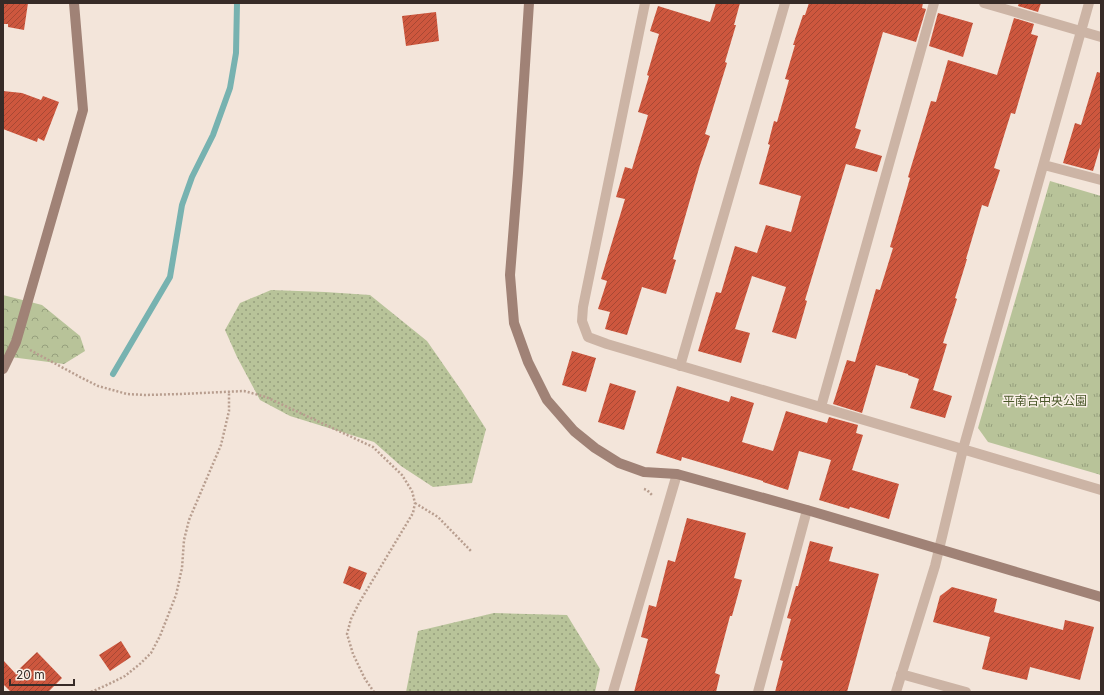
<svg xmlns="http://www.w3.org/2000/svg" width="1104" height="695" viewBox="0 0 1104 695" font-family="Inter,'Noto Sans JP',sans-serif">
	<style>
		.grass { fill: url(#grass-dots) }
		.forest { fill: url(#forest-crowns) }
		.park { fill: url(#park-tufts) }
		.lines { fill: none; stroke-linecap: round; stroke-linejoin: round }
		.stream { stroke: #77b2b0; stroke-width: 6 }
		.building { fill: url(#building-hatch) }
		.path { stroke: #b89e8f; stroke-width: 2.5; stroke-dasharray: 2 2; stroke-linecap: butt }
		.street { stroke: #ccb4a5; stroke-width: 10 }
		.secondary { stroke: #a08276; stroke-width: 10 }
		.labels { text-anchor: middle; dominant-baseline: central; stroke-width: 3; stroke-linejoin: round; paint-order: stroke }
		.park-label { font-size: 12px; fill: #495729; stroke: #faf0e7 }
	</style>
	<defs>
		<pattern id="grass-dots" width="8" height="8" patternUnits="userSpaceOnUse"><rect width="8" height="8" fill="#b8c399"/><path d="M2 2h.1M6 6h.1" fill="none" stroke="#969f7d" stroke-width="1.8" stroke-linecap="round"/></pattern>
		<pattern id="forest-crowns" width="20" height="18" patternUnits="userSpaceOnUse"><rect width="20" height="18" fill="#b8c399"/><path d="M2 6a3 3 0 1 1 6 0M12 15a3 3 0 1 1 6 0" fill="none" stroke="#969f7d"/></pattern>
		<pattern id="park-tufts" width="24" height="20" patternUnits="userSpaceOnUse"><rect width="24" height="20" fill="#b8c399"/><path d="M3 7l-1-3M5 7V3M7 7l1-3M15 17l-1-3M17 17v-4M19 17l1-3" fill="none" stroke="#969f7d"/></pattern>
		<pattern id="building-hatch" width="6" height="6" patternUnits="userSpaceOnUse"><rect width="6" height="6" fill="#cd573e"/><path d="M-1 1l2-2M0 6l6-6M5 7l2-2" fill="none" stroke="#a74834"/></pattern>
	</defs>
	<rect width="100%" height="100%" fill="#f3e5da"/>
	<path class="grass" d="M271 290 325 292 370 295 427 341 461 390 486 429 472 483 433 487 401 466 374 442 290 416 260 400 237 357 225 330 240 303Z
		M494 613 567 615 600 669 595 692H406L418 631Z"/>
	<path class="forest" d="M3 295 42 305 80 336 85 351 64 364 3 356Z"/>
	<path class="park" d="M1050 181 1101 196V475L988 442 978 428Z"/>
	<g class="lines">
		<path class="stream" d="M113 374 170 277 182 205 192 177 213 135 230 88 236 53 237 3"/>
	</g>
	<path class="building" d="M3 3H28L24 30 8 27V24H3Z
		M716 3H740L734 25H736L725 62 727 63 705 134 710 136 700 165 673 259 676 260 666 294 642 287 627 335 605 329 610 312 598 309 607 281 601 279 625 199 616 197 625 167 632 169 648 115 638 112 649 76 647 75 659 34 650 31 658 6 710 22Z
		M809 3H923L922 8 926 9 916 42 883 32 855 128 861 130 855 148 882 156 877 172 846 164 805 300 807 301 796 339 772 332 786 287 752 276 735 329 750 333 741 363 698 351 716 292 721 293 735 246 757 253 766 225 791 232 801 196 759 184 770 145 768 144 774 121 777 122 789 80 785 79 795 45H793L803 15H805Z
		M1019 3H1041L1038 12 1018 6Z
		M436 12 439 41 406 46 402 16Z
		M938 13 973 23 963 57 929 46Z
		M1014 18 1034 24 1031 34 1038 36 1015 114 1011 113 994 168 1000 170 988 207 982 205 966 259H967L955 298 957 299 943 343 947 344 933 390 952 396 945 418 910 408 919 379 908 375V374L876 365 862 413 833 404 847 360 855 362 876 289 880 290 893 248 890 247 910 178 908 177 931 101 936 102 948 60 997 75Z
		M1097 72 1101 73V144L1093 171 1063 163 1075 123 1081 125Z
		M3 91 22 93 41 100 43 96 59 102 44 141 38 138 37 142 3 129Z
		M572 351 596 358 586 392 562 385Z
		M610 383 636 391 624 430 598 422Z
		M677 386 729 402 731 396 754 403 742 442 773 451 786 411 827 423 829 417 858 425 856 433 863 435 852 470 899 484 889 519 850 507 849 509 819 500 831 460 799 451 788 490 763 482V481L682 457 681 461 656 453Z
		M687 518 746 533 734 578 742 580 732 616H730L715 673 720 675 716 692H634L648 639 641 637 649 605 656 607 668 560 675 562Z
		M810 541 833 547 829 561 879 574 847 692H775L783 661 780 660 791 619 787 618 796 586H798Z
		M349 566 367 573 360 590 343 583Z
		M952 587 997 599 994 612 1063 630 1065 620 1094 627 1080 680 1030 667 1027 680 982 669 990 637 933 622 940 596Z
		M121 641 131 657 110 671 99 655Z
		M37 652 62 678 48 692H11L3 684V660L15 673Z"/>
	<g class="lines">
		<path class="path" d="M30 350 80 377 98 386 127 394 145 395 181 394 244 391 266 397 373 447 402 475 412 491 415 503 413 513 359 603 351 619 347 634 353 654 365 679 374 692
			M644 489 647 490 653 496
			M415 503 438 517 472 552
			M91 692 109 684 125 676 141 663 151 653 160 636 176 595 182 568 184 540 189 520 221 445 229 411V391"/>
		<path class="street" d="M645 3 583 307 582 321 588 337 607 344 1101 490
			M984 3 1101 37
			M1044 165 1101 180
			M680 366 785 3
			M821 407 934 3
			M901 674 966 692
			M613 692 677 474
			M758 692 807 510
			M896 692 935 566 963 449 1089 3"/>
		<path class="secondary" d="M529 3 518 173 510 275 514 323 528 362 547 400 574 431 595 448 619 463 644 472 677 474 807 510 1101 597
			M3 369 16 342 83 110 74 3"/>
	</g>
	<g class="labels">
		<g class="park-label">
			<text x="1045" y="400">平南台中央公園</text>
		</g>
	</g>
	<rect width="1104" height="695" fill="none" stroke="#372b27" stroke-width="8"/>
	<path d="M10 679v6h64v-6" fill="none" stroke="#372b27" stroke-width="2"/>
	<text x="16" y="679" font-size="12" fill="#372b27" stroke="#faf0e7" stroke-width="3" paint-order="stroke">20 m</text>
</svg>
